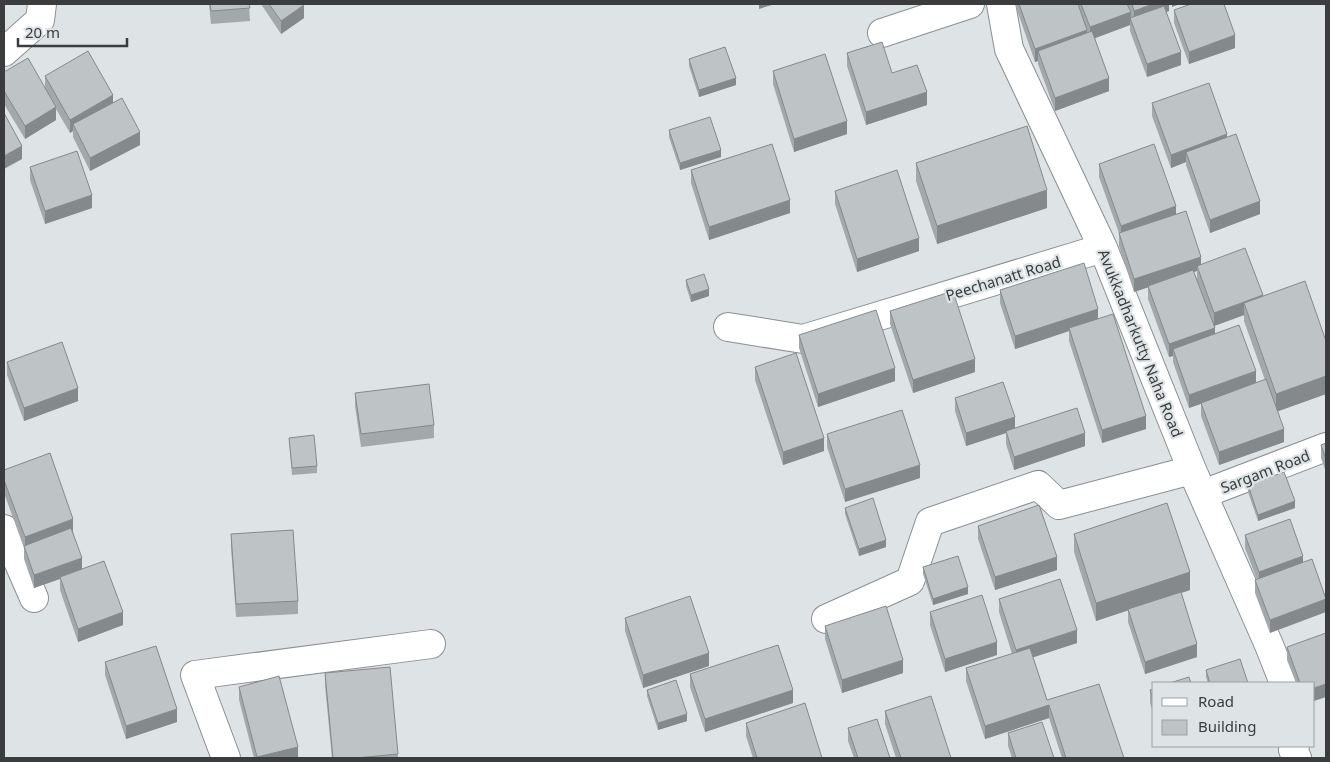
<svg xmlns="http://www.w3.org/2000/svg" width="1330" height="762" viewBox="0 0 1330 762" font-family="'Noto Sans',sans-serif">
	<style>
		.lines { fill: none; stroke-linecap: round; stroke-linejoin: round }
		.minor-casing { stroke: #8a9092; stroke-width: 30 }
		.minor { stroke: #fff; stroke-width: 28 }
		.wall { fill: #a3a9aa; fill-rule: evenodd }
		.shaded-wall { fill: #85898b }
		.building { fill: #bec4c6; stroke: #85898b }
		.labels { text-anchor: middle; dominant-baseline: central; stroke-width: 4.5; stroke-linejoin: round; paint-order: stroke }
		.street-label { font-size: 15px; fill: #3a3c3d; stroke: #dee4e6 }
	</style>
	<rect width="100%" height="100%" fill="#dee4e6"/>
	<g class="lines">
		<g class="minor-casing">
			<path id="minor" d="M1001 4 1009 49 1103 248 1192 470 1269 645 1284 683
				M882 33 970 4
				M4 52 40 20 42 4
				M728 327 803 339 1103 248
				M1203 494 1326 447
				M4 529 34 598
				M826 619 910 581 930 522 1038 485 1059 505 1192 470
				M1295 746 1293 750 1297 758
				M226 758 195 675 431 644"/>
		</g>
		<use href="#minor" class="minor"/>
	</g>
	<path class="wall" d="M209 4H249L250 21 211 24Z
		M261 4H303L304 18 281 34Z
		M1016 4H1169V11L1166 12 1181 65 1147 77 1130 31V25L1095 38 1109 91 1055 111 1038 64V61L1035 62 1016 7Z
		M1174 10 1235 48 1189 64 1174 23Z
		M847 53 892 73 927 105 866 125 847 66Z
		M689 59 736 85 699 97 689 66Z
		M773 71 847 134 794 152 773 84Z
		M4 72 45 88V76L113 103 140 145 90 171 73 137V131L70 133 56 109V120L25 139 4 104Z
		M1152 103 1227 137 1260 214 1210 233 1186 165V162L1171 168 1152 116Z
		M669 130 721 157 680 170 669 137Z
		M916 163 1047 208 937 244 916 181Z
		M1099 164 1176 214 1201 264 1263 296 1326 341V394L1278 411 1284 442 1219 465 1201 416V404L1189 408 1173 362V356L1169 357 1148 299V287L1134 292 1119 246V233L1099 177ZM1197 271V279L1194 272ZM1244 315V321L1265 380 1256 383 1215 334 1214 326Z
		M30 167 92 208 45 224 30 180Z
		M691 170 790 213 709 240 691 183Z
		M835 191 919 251 857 272 835 204Z
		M686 280 709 296 691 302 686 286Z
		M1000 290 1098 319 1146 429 1102 443 1069 341V331L1015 349 1000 303Z
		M890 311 975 372 913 393 890 324Z
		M799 335 895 381 818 407 799 348Z
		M7 362 78 401 24 421 7 375Z
		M755 367 824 451 783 465 755 380Z
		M355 393 434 425V438L361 447 355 406Z
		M955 398 1015 428 1085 446 1014 470 1006 444V433L966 446 955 411Z
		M827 434 920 478 845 502 827 447Z
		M289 438 317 466V473L292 475Z
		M1326 443V472L1321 458V445Z
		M4 470 73 532 82 569 123 625 78 642 60 590V579L34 588 24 559V548L4 493Z
		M1248 485 1295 508 1258 521 1248 492Z
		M845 508 886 547 859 556 845 514Z
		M978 526 1057 570 995 590 978 539Z
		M231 534 298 601V614L236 617 231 547Z
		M1074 534 1190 590 1181 593 1197 657 1145 674 1128 622V610L1096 621 1074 552Z
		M1245 535 1303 563 1270 633 1255 593V580H1257L1245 548Z
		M923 567 968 594 933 605 923 574Z
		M999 599 1077 643 1033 657 1047 700 1124 758H1062L1049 718 985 739 966 681V668L1012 654 999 612Z
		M930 612 997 655 945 672 930 625Z
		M625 618 709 666 643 688 625 631Z
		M825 626 903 673 842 693 825 639Z
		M1287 647 1314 683H1296L1287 660Z
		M105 662 177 722 126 739 105 675Z
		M1206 670 1248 683H1208L1206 677Z
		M325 673 398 754V758H332L325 686Z
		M690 674 793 703 705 732 690 687Z
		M239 687 298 758H254L239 700Z
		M1154 689V716L1150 703V690Z
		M647 690 687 721 658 730 647 696Z
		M885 711 951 758H896L885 724Z
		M746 723 822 758H753L746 736Z
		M848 728 890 758H854L848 741Z
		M1008 733 1054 758H1012L1008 746Z"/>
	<path class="shaded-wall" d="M759 4H775L759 9Z
		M1153 4H1169V11L1134 24V11Z
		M1172 4H1180L1172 7Z
		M304 5V18L281 34V21Z
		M1131 12 1130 25 1090 40V27Z
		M1087 30V43L1038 51V61L1035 62V49Z
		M1235 35V48L1189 64V52Z
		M1181 52V65L1147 77V64Z
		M736 78V85L699 97V90Z
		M1109 78V91L1055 111V98Z
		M927 92V105L866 125V112Z
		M113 95V108L73 124V131L70 133V120Z
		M56 107V120L25 139V126Z
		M847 121V134L794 152V139Z
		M140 132V145L90 171V158Z
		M1227 134V147L1186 152V162L1171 168V155Z
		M22 146V159L4 169V156Z
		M721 150V157L680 170V163Z
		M1047 190V208L937 244V226Z
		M92 195V208L45 224V211Z
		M790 200V213L709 240V227Z
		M1260 201V214L1210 233V220Z
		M1176 206V219L1121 239V226Z
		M919 238V251L857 272V259Z
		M1201 257V270L1197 266V271L1134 292V279Z
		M709 289V296L691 302V295Z
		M1263 295V308L1244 303V315L1214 326V313Z
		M1098 309V322L1069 328V331L1015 349V336Z
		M1215 328V341L1173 349V356L1169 357V344Z
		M975 359V372L913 393V380Z
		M895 368V381L818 407V394Z
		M1256 371V384L1189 408V395Z
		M1326 376V394L1276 412V394Z
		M78 388V401L24 421V408Z
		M1146 416V429L1102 443V430Z
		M1015 417V430L1006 431V433L966 446V433Z
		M1284 429V442L1219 465V452Z
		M1085 433V446L1014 470V457Z
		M824 438V451L783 465V452Z
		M920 465V478L845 502V489Z
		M1295 501V508L1258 521V515Z
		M73 519V532L25 550V537Z
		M886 540V547L859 556V549Z
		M1303 556V569L1259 585V572Z
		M1057 557V570L995 590V577Z
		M82 558V571L34 588V575Z
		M1190 572V590L1096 621V603Z
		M968 587V594L933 605V599Z
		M1326 599V612L1270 633V620Z
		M123 612V625L78 642V629Z
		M1077 630V643L1016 663V650Z
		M997 642V655L945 672V659Z
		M1197 644V657L1145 674V662Z
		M709 653V666L643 688V675Z
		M903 660V673L842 693V680Z
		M1326 684V697L1314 701V688Z
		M793 690V703L705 732V719Z
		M1049 705V718L985 739V726Z
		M177 709V722L126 739V726Z
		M687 714V721L658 730V723Z
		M298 747V758H257V757Z"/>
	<path class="building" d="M210 4H249L250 8 211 11Z
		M269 4H303L304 5 281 21Z
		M1019 4H1078L1087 30 1035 49Z
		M1081 4H1127L1131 12 1090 27Z
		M1132 4H1153L1134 11Z
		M1191 4H1224L1235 35 1189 52 1174 10Z
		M1164 6 1181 52 1147 64 1130 18Z
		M1092 31 1109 78 1055 98 1038 51Z
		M882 42 892 73 917 65 927 92 866 112 847 53Z
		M725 47 736 78 699 90 689 59Z
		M88 51 113 95 70 120 45 76Z
		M825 54 847 121 794 139 773 71Z
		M28 58 56 107 25 126 4 91V72Z
		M1209 83 1227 134 1171 155 1152 103Z
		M122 98 140 132 90 158 73 124Z
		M4 113 22 146 4 156Z
		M710 117 721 150 680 163 669 130Z
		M1027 126 1047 190 937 226 916 163Z
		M1236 134 1260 201 1210 220 1186 152Z
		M772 144 790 200 709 227 691 170Z
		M1154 144 1176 206 1121 226 1099 164Z
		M77 151 92 195 45 211 30 167Z
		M897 170 919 238 857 259 835 191Z
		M1186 211 1201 257 1134 279 1119 233Z
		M1245 248 1263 295 1214 313 1197 266Z
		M1084 263 1098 309 1015 336 1000 290Z
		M1193 270 1215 328 1169 344 1148 286Z
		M704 274 709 289 691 295 686 280Z
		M1305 281 1326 341V376L1276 394 1244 303Z
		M953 291 975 359 913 380 890 311Z
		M876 310 895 368 818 394 799 335Z
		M1113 314 1146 416 1102 430 1069 328Z
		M1239 325 1256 371 1189 395 1173 349Z
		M62 342 78 388 24 408 7 362Z
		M796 353 824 438 783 452 755 367Z
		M1266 379 1284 429 1219 452 1201 403Z
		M1003 382 1015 417 966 433 955 398Z
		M429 384 434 425 361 434 355 393Z
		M1077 408 1085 433 1014 457 1006 431Z
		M902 410 920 465 845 489 827 434Z
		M314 435 317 466 292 468 289 438Z
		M1326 443V459L1321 445Z
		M50 453 73 519 25 537 4 480V470Z
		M1284 472 1295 501 1258 515 1248 485Z
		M873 498 886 540 859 549 845 508Z
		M1167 503 1190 572 1096 603 1074 534Z
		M1039 505 1057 557 995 577 978 526Z
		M1290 519 1303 556 1259 572 1245 535Z
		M71 528 82 558 34 575 24 546Z
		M293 530 298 601 236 604 231 534Z
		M958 556 968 587 933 599 923 567Z
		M1312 559 1326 599 1270 620 1255 580Z
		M104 561 123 612 78 629 60 577Z
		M1060 579 1077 630 1016 650 999 599Z
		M1181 592 1197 644 1145 662 1128 609Z
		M982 595 997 642 945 659 930 612Z
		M690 596 709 653 643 675 625 618Z
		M886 606 903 660 842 680 825 626Z
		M1326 633V684L1314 688V683H1300L1287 647Z
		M778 645 793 690 705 719 690 674Z
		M156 646 177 709 126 726 105 662Z
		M1030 648 1047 700 1099 684 1124 758H1066L1049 705 985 726 966 668Z
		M1240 659 1248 683H1210L1206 670Z
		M390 667 398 754 356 758H333L325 673Z
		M279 676 298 747 257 757 239 687Z
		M1189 677 1191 683H1170Z
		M676 680 687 714 658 723 647 690Z
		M1154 689V703L1150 690Z
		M931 696 951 758H901L885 711Z
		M805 703 822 758H757L746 723Z
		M877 719 890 758H858L848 728Z
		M1042 722 1054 758H1016L1008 733Z"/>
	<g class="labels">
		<g class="street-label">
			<text transform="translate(1003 278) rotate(-17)">Peechanatt Road</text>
			<text transform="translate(1141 343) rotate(68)">Avukkadharkutty Naha Road</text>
			<text transform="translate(1265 471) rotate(-21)">Sargam Road</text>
		</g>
	</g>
	<rect width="1330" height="762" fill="none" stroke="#3a3c3d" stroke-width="10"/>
	<rect x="1152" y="682" width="162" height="65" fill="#dee4e6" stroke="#9ca1a2"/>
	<rect x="1162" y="698" width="25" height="8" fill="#ffffff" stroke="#9ca1a2"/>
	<text x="1198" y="707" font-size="15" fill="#3a3c3d">Road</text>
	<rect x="1162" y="720" width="25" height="15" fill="#bec4c6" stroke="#9ca1a2"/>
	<text x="1198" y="732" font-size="15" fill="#3a3c3d">Building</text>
	<path d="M18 38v8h109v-8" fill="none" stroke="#3a3c3d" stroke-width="2.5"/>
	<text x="25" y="38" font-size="15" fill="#3a3c3d" stroke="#dee4e6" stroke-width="4" paint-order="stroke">20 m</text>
</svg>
